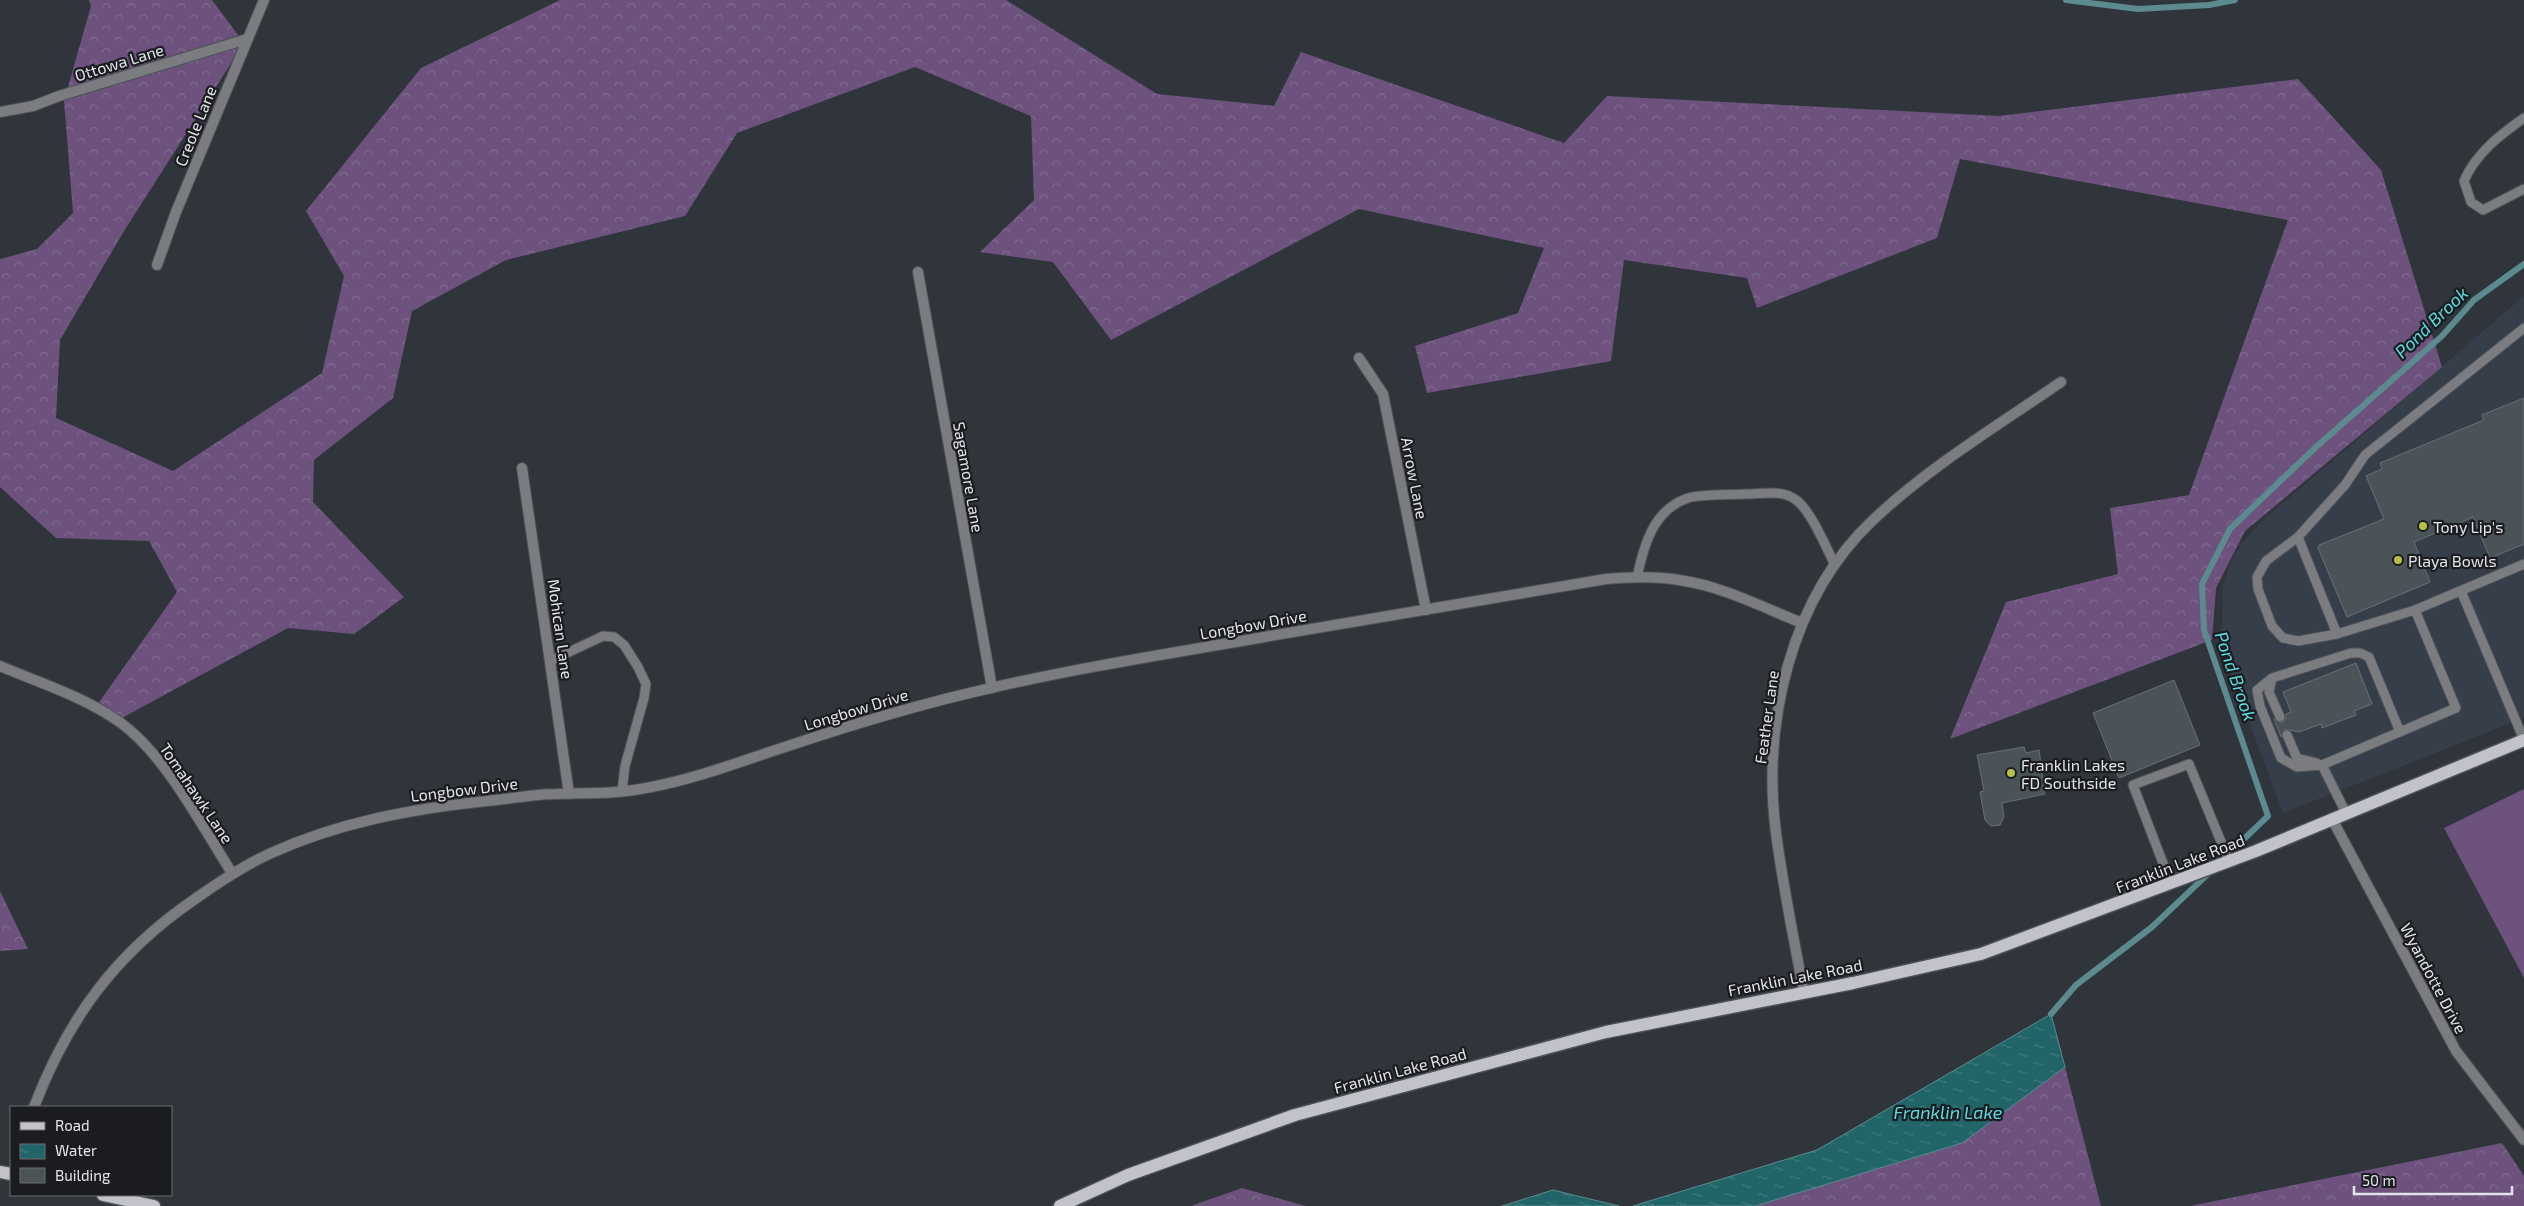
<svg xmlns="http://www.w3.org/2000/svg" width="2524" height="1206" viewBox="0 0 2524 1206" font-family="'Exo 2',sans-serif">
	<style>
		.built { fill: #363e4a }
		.grass { fill: #6c527d }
		.forest { fill: url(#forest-crowns) }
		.water { fill: url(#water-ripples); stroke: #5b8b8f }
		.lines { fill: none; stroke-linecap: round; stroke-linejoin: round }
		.stream { stroke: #5b8b8f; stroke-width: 6 }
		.building { fill: #4a5458; stroke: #667075 }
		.lane-casing { stroke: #4c5158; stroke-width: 11 }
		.street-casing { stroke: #4c5158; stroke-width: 12 }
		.primary-casing { stroke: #4c5158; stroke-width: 15 }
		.lane { stroke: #7b7c80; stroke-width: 9 }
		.street { stroke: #7b7c80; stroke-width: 10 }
		.primary { stroke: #c2c2cb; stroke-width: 12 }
		.poi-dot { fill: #b7c148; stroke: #1a1c20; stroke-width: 2 }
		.labels { text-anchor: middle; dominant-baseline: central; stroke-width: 4.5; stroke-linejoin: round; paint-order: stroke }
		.street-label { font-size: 16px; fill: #e1e5ea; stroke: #1a1c20 }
		.poi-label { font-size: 16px; fill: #e1e5ea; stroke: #1a1c20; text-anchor: start }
		.water-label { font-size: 18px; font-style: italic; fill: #5adce0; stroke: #1a1c20 }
	</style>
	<defs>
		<pattern id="forest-crowns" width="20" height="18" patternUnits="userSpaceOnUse" patternTransform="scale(1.25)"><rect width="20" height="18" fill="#6c527d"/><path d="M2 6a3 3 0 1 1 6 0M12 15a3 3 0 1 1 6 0" fill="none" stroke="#816b90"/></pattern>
		<pattern id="water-ripples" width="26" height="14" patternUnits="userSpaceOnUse" patternTransform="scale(1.25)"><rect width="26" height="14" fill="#216568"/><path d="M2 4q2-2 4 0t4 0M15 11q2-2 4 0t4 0" fill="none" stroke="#417b7e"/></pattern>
	</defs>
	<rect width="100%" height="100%" fill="#30353c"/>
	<path class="built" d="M2524 296V718L2283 813 2221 647 2223 586 2229 565 2240 546 2259 524Z"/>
	<path class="grass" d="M2524 789V978L2444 828Z"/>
	<path class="forest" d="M89 0H212L244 43 124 231 60 340 56 418 173 471 322 373 344 276 306 211 421 68 560 0H1006L1157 94 1274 106 1301 52 1564 143 1607 96 1999 116 2298 79 2381 170 2442 367 2245 531 2216 588 2212 640 1950 739 2006 602 2118 574 2110 508 2189 495 2288 220 1960 159 1937 238 1757 308 1747 278 1624 260 1611 361 1427 393 1415 346 1518 313 1544 248 1359 209 1111 340 1053 262 980 252 1034 200 1031 116 915 67 737 133 685 216 506 260 412 311 393 398 314 460 313 502 404 597 354 634 288 628 120 719 95 708 177 592 149 541 56 538 0 487V259L37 249 73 213 64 101 91 6Z
		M0 891 28 949 0 951Z
		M2065 1067 2101 1206H1755L1962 1143Z
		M2502 1143 2524 1176V1206H2190Z
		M1242 1188 1306 1206H1191Z"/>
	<path class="water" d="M2051 1014 2065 1067 1962 1143 1755 1206H1633L1817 1150Z
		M1553 1190 1619 1206H1502Z"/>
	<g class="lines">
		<path class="stream" d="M2066 0 2138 9 2209 5 2235 0
			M2224 858 2268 816 2204 630 2202 584 2230 529 2315 448 2442 336 2474 300 2524 264
			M2051 1014 2076 985 2152 927 2210 872"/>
	</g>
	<path class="building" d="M2524 398V544L2490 558 2473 517 2414 542 2430 582 2347 617 2318 548 2319 545 2384 519 2366 476 2382 469 2380 463 2484 420 2482 415Z
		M2356 663 2372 704 2354 711 2356 715 2322 728 2321 724 2299 732 2285 729 2281 737 2274 719 2282 723 2285 720 2286 714 2291 712 2283 692Z
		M2174 680 2200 745 2119 778 2093 713Z
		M2024 747 2026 753 2039 750 2045 794 2002 803 2004 817 2000 825 1991 826 1985 820 1980 792 1984 791 1977 755Z"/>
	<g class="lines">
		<g class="lane-casing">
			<path id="lane" d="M2524 118C2500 135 2476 153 2464 181L2471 202 2483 210 2524 189
				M2524 328 2365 455 2345 485 2298 537 2266 561 2257 577 2258 589 2272 626 2283 638 2298 641 2337 634 2415 610 2524 564
				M2298 537 2337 634
				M1637 577C1644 545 1653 510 1688 498 1702 494 1729 495 1745 494 1762 494 1782 489 1796 500 1810 509 1827 549 1835 565
				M2461 591 2524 740
				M550 661 603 636 614 637 624 645 638 667 646 684 644 698 625 766 622 791
				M2272 678 2269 692 2280 717
				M2287 735 2297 758 2317 763
				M2322 765 2297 767 2281 758 2260 706 2257 690 2272 678 2351 653H2360L2369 657 2400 732
				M2346 813 2322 765 2456 708 2415 610
				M2171 884 2133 785 2189 764 2229 861"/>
		</g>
		<g class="street-casing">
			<path id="street" d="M0 112 33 106 59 96 247 39
				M157 265 176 212 264 0
				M918 272 992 688
				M1359 358 1383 394 1426 610
				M522 468 569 794
				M0 666C40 683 85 697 121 723 167 757 201 825 232 873
				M2332 819 2456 1051 2524 1140
				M1804 993C1794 940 1783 887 1776 833 1762 724 1790 598 1873 520 1929 467 1997 426 2061 382
				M34 1107C68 1018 116 953 195 899 219 882 243 866 269 854 339 822 411 809 487 801 510 799 533 794 556 794 588 793 619 794 651 787 699 778 744 760 791 745 857 723 924 703 991 688 1082 667 1173 653 1264 637 1378 618 1492 598 1606 579 1630 577 1655 576 1679 580 1722 586 1762 607 1802 623"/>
		</g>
		<g class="primary-casing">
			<path id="primary" d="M0 1172 11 1174
				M103 1195 154 1206
				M1060 1206 1128 1175 1295 1115 1606 1032 1853 983 1981 954 2256 851 2524 740"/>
		</g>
		<use href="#lane" class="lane"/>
		<use href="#street" class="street"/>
		<use href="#primary" class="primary"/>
	</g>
	<g class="poi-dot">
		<circle cx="2423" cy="526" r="5"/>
		<circle cx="2398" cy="560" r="5"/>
		<circle cx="2011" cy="773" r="5"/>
	</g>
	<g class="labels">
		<g class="street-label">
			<text transform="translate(119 62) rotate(-17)">Ottowa Lane</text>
			<text transform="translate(195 126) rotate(-68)">Creole Lane</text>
			<text transform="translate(969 477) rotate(80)">Sagamore Lane</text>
			<text transform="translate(1415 478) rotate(79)">Arrow Lane</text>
			<text transform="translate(1253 624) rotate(-10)">Longbow Drive</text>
			<text transform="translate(561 629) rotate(82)">Mohican Lane</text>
			<text transform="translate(856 709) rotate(-17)">Longbow Drive</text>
			<text transform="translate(1766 717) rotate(-82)">Feather Lane</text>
			<text transform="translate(464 789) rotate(-7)">Longbow Drive</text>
			<text transform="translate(197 793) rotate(56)">Tomahawk Lane</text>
			<text transform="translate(2180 863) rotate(-21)">Franklin Lake Road</text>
			<text transform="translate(1795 977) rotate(-11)">Franklin Lake Road</text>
			<text transform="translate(2434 978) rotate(62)">Wyandotte Drive</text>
			<text transform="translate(1400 1070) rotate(-15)">Franklin Lake Road</text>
		</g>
		<g class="poi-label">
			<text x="2433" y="526">Tony Lip's</text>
			<text x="2408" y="560">Playa Bowls</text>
			<text x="2021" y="764">Franklin Lakes<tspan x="2021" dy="18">FD Southside</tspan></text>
		</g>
		<g class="water-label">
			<text transform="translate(2431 322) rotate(-44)">Pond Brook</text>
			<text transform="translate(2236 676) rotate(71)">Pond Brook</text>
			<text x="1948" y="1112">Franklin Lake</text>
		</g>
	</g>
	<rect x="10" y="1106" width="162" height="90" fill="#1a1c20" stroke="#6a6c71"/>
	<rect x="20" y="1122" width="25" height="8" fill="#c2c2cb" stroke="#6a6c71"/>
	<text x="55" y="1131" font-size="15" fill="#e1e5ea">Road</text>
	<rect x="20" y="1144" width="25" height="15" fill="url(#water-ripples)" stroke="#6a6c71"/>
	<text x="55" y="1156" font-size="15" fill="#e1e5ea">Water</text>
	<rect x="20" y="1168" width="25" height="15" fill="#4a5458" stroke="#6a6c71"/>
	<text x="55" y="1181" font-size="15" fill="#e1e5ea">Building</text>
	<path d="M2354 1186v8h158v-8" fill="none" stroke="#e1e5ea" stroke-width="2.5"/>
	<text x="2362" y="1186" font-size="15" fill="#e1e5ea" stroke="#1a1c20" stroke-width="4" paint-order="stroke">50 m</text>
</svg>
